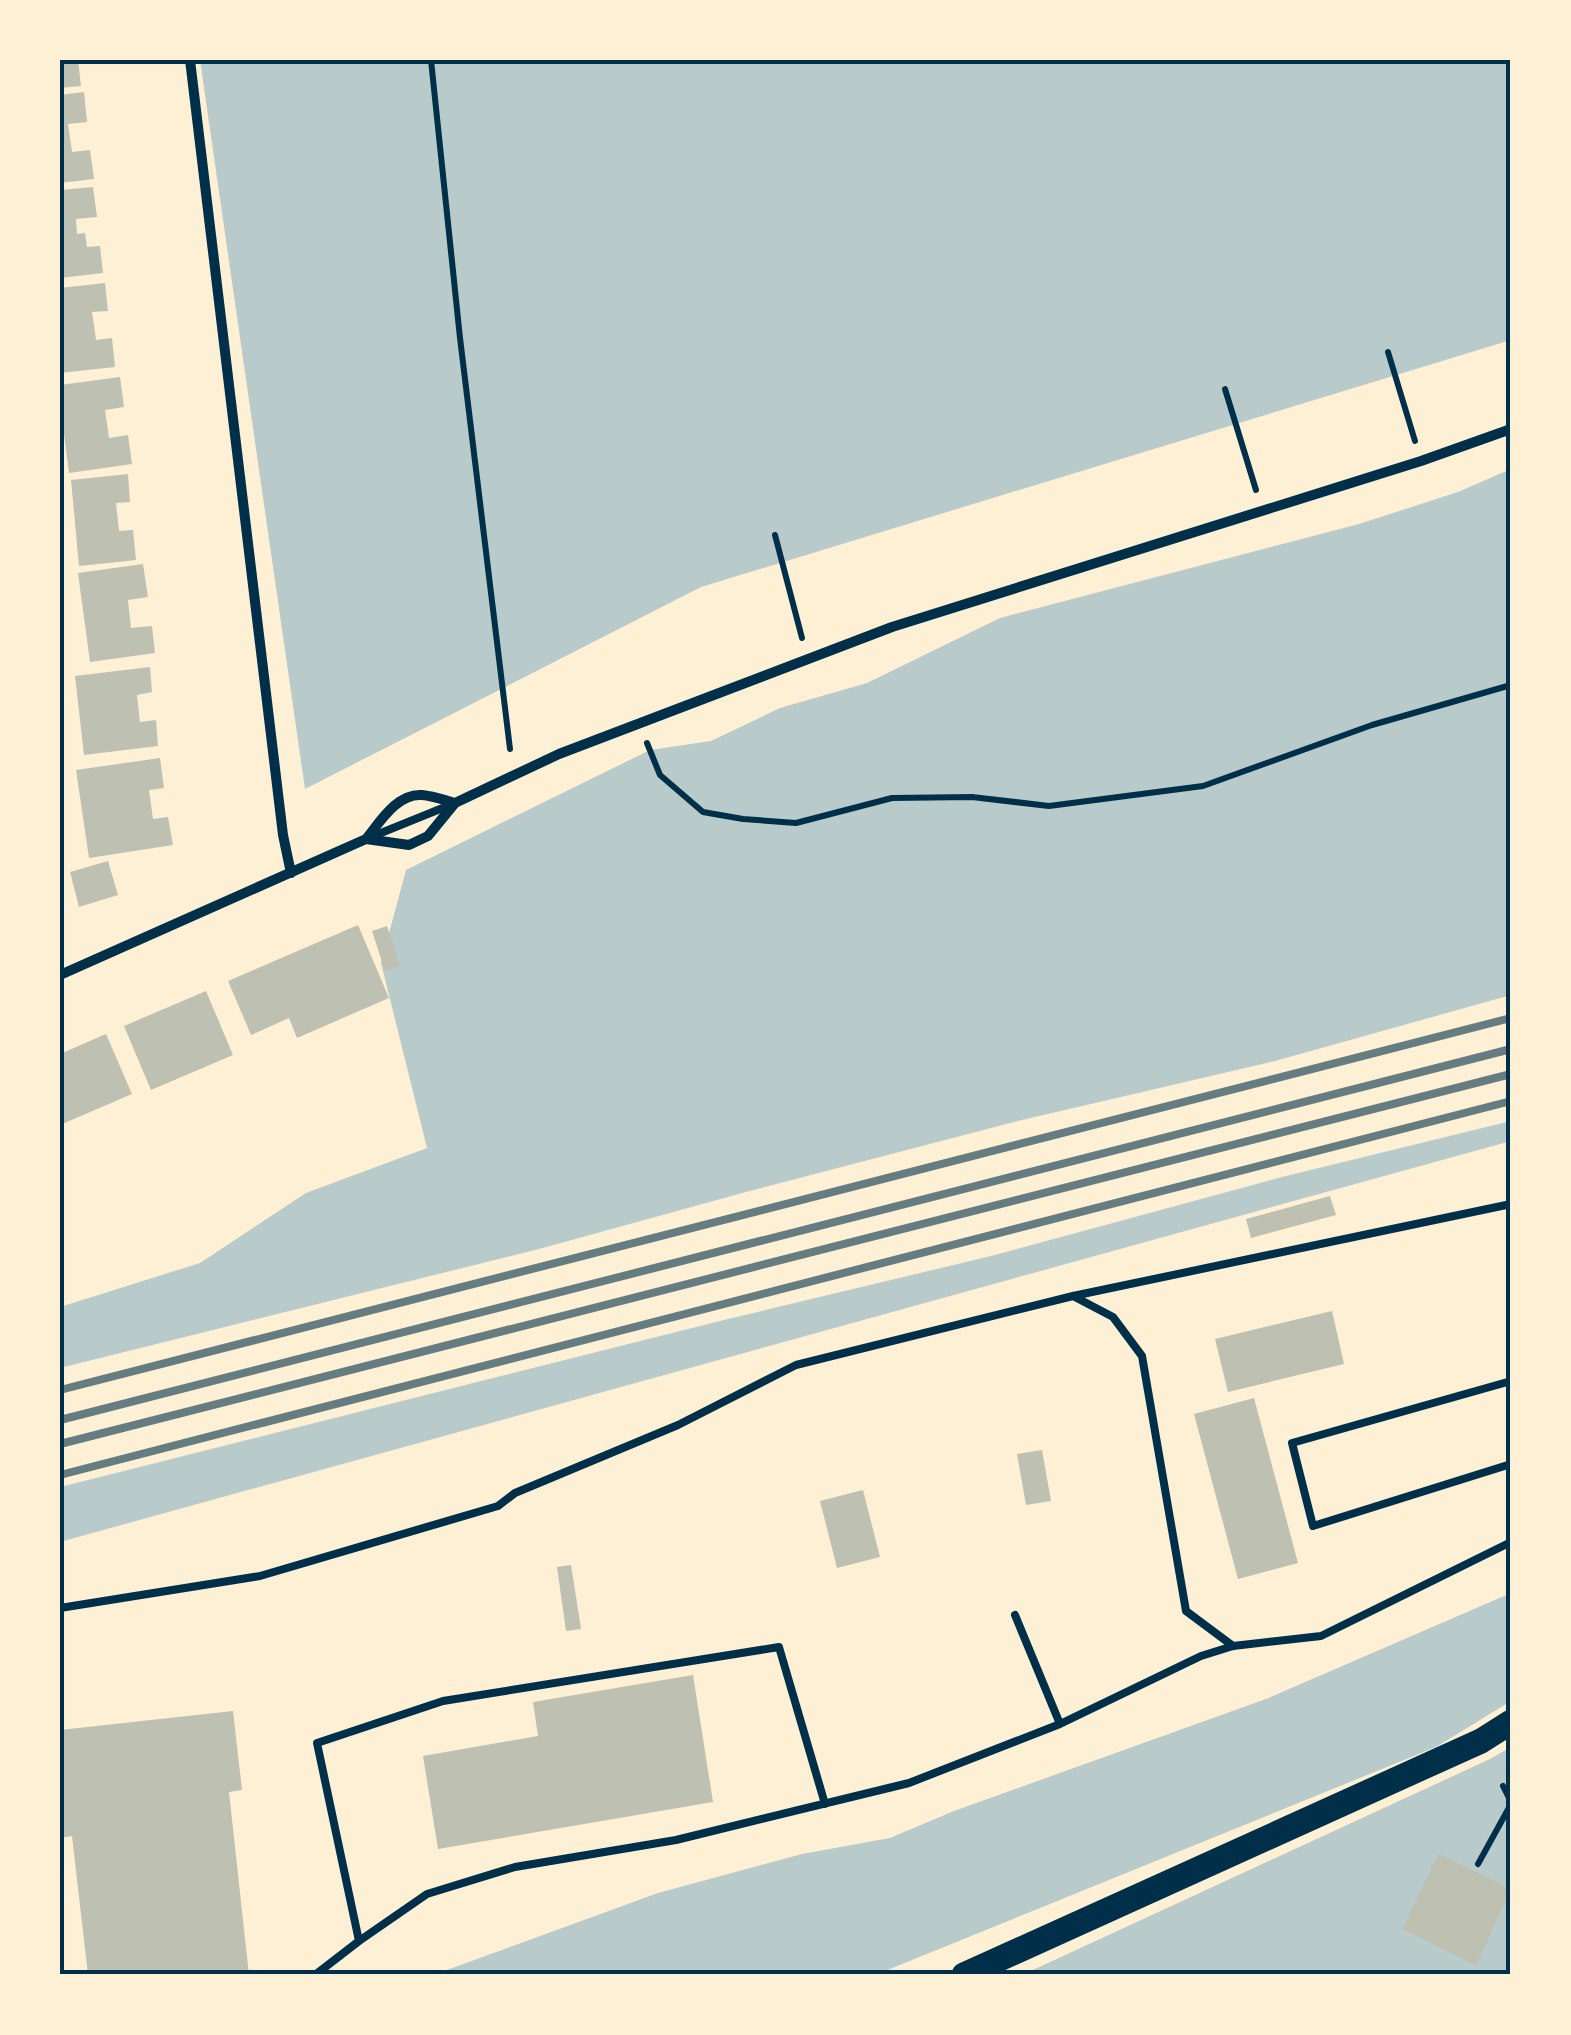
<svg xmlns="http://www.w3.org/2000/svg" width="1571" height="2035" viewBox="0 0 1571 2035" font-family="'Fira Sans',sans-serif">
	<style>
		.green { fill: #b9caca }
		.building { fill: #bec0b2 }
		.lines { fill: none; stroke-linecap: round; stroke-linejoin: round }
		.path { stroke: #003049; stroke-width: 6 }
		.service { stroke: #003049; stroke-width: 8 }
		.minor { stroke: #003049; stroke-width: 10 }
		.primary { stroke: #003049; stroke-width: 25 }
		.rail { stroke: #657d81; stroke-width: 8 }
		.neatline { fill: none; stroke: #003049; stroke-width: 4 }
	</style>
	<rect width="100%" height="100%" fill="#fdf0d5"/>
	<path class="green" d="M200 60H1511V340L701 587 305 789Z
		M1511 469V995L1275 1061 1022 1120 746 1192 539 1249 60 1368V1307L200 1263 306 1193 427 1148 381 963 406 870 650 750 711 741 780 708 867 683 1000 618 1359 524 1458 492Z
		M1511 1121V1141L60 1542V1487L728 1319 991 1256 1282 1177Z
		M1511 1593V1701L1436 1747 875 1975H433L658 1893 802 1854 890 1838 954 1811 1266 1699Z
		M1511 1747V1975H1022L1490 1759Z"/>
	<path class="building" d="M60 60H78L81 86 60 88Z
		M84 92 87 122 68 124 72 152 90 150 94 179 60 183V95Z
		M93 187 97 217 76 219 77 234 85 233 87 247 100 246 103 273 60 278V190Z
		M105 283 108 311 92 312 96 340 112 338 115 367 60 373V288Z
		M120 377 124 407 105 410 109 438 128 435 132 464 69 473 63 426H60V385Z
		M128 474 130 502 116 503 119 531 133 530 136 560 79 566 71 480Z
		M143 564 148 597 128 600 131 628 152 626 155 653 90 662 78 573Z
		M150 667 152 692 137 695 140 722 156 720 158 746 84 755 75 676Z
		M160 758 164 788 149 790 153 819 168 817 173 845 89 858 76 770Z
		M108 861 118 895 79 907 70 872Z
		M358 925 389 998 297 1038 289 1018 251 1035 228 981Z
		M387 926 400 966 385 971 372 931Z
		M206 991 233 1055 151 1090 124 1026Z
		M106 1034 132 1094 60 1125V1054Z
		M1330 1196 1336 1215 1251 1238 1246 1219Z
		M1332 1311 1344 1364 1228 1392 1215 1339Z
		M1254 1398 1298 1563 1238 1579 1194 1414Z
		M1042 1450 1051 1501 1026 1505 1017 1454Z
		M863 1490 880 1557 837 1568 820 1501Z
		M571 1565 581 1629 566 1631 557 1567Z
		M693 1675 713 1802 438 1849 423 1756 538 1736 533 1702Z
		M233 1711 242 1790 229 1792 249 1975H88L72 1836 60 1838V1730Z
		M1439 1854 1511 1889 1476 1966 1402 1929Z"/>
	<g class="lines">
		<path class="path" d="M431 60 460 338 510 749
			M1388 352 1415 441
			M1225 389 1256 490
			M775 535 802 638
			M647 743 660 775 703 812 743 819 796 823 892 798 972 797 1049 806 1203 786 1372 725 1511 685
			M1503 1786 1511 1802
			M1511 1814V1837
			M1478 1864 1511 1804"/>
		<path class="service" d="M366 839 455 803
			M1073 1296 1113 1317 1142 1356 1186 1611 1233 1646
			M1511 1381 1292 1443 1313 1526 1511 1464
			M60 1608 260 1576 498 1506 515 1493 678 1425 796 1365 1073 1296 1511 1204
			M1015 1615 1060 1724 1201 1656 1233 1646 1321 1636 1511 1542
			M359 1941 317 1743 443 1701 779 1647 825 1804
			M315 1975 359 1941 427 1894 515 1867 676 1840 909 1783 1060 1724"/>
		<path class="minor" d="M190 60 283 835 291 873
			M366 839 409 845 428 836 455 803 559 754 892 627 1421 461 1511 429
			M60 975 366 839C380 822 397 793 422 795 433 796 444 800 455 803"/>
		<path class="primary" d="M964 1975 1481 1741 1511 1722"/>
		<path class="rail" d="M60 1390 1511 1018
			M60 1420 1511 1049
			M60 1444 1511 1074
			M60 1475 1511 1101"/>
	</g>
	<rect width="1571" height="2035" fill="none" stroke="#fdf0d5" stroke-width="125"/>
	<rect x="62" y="62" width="1446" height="1910" class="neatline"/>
</svg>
